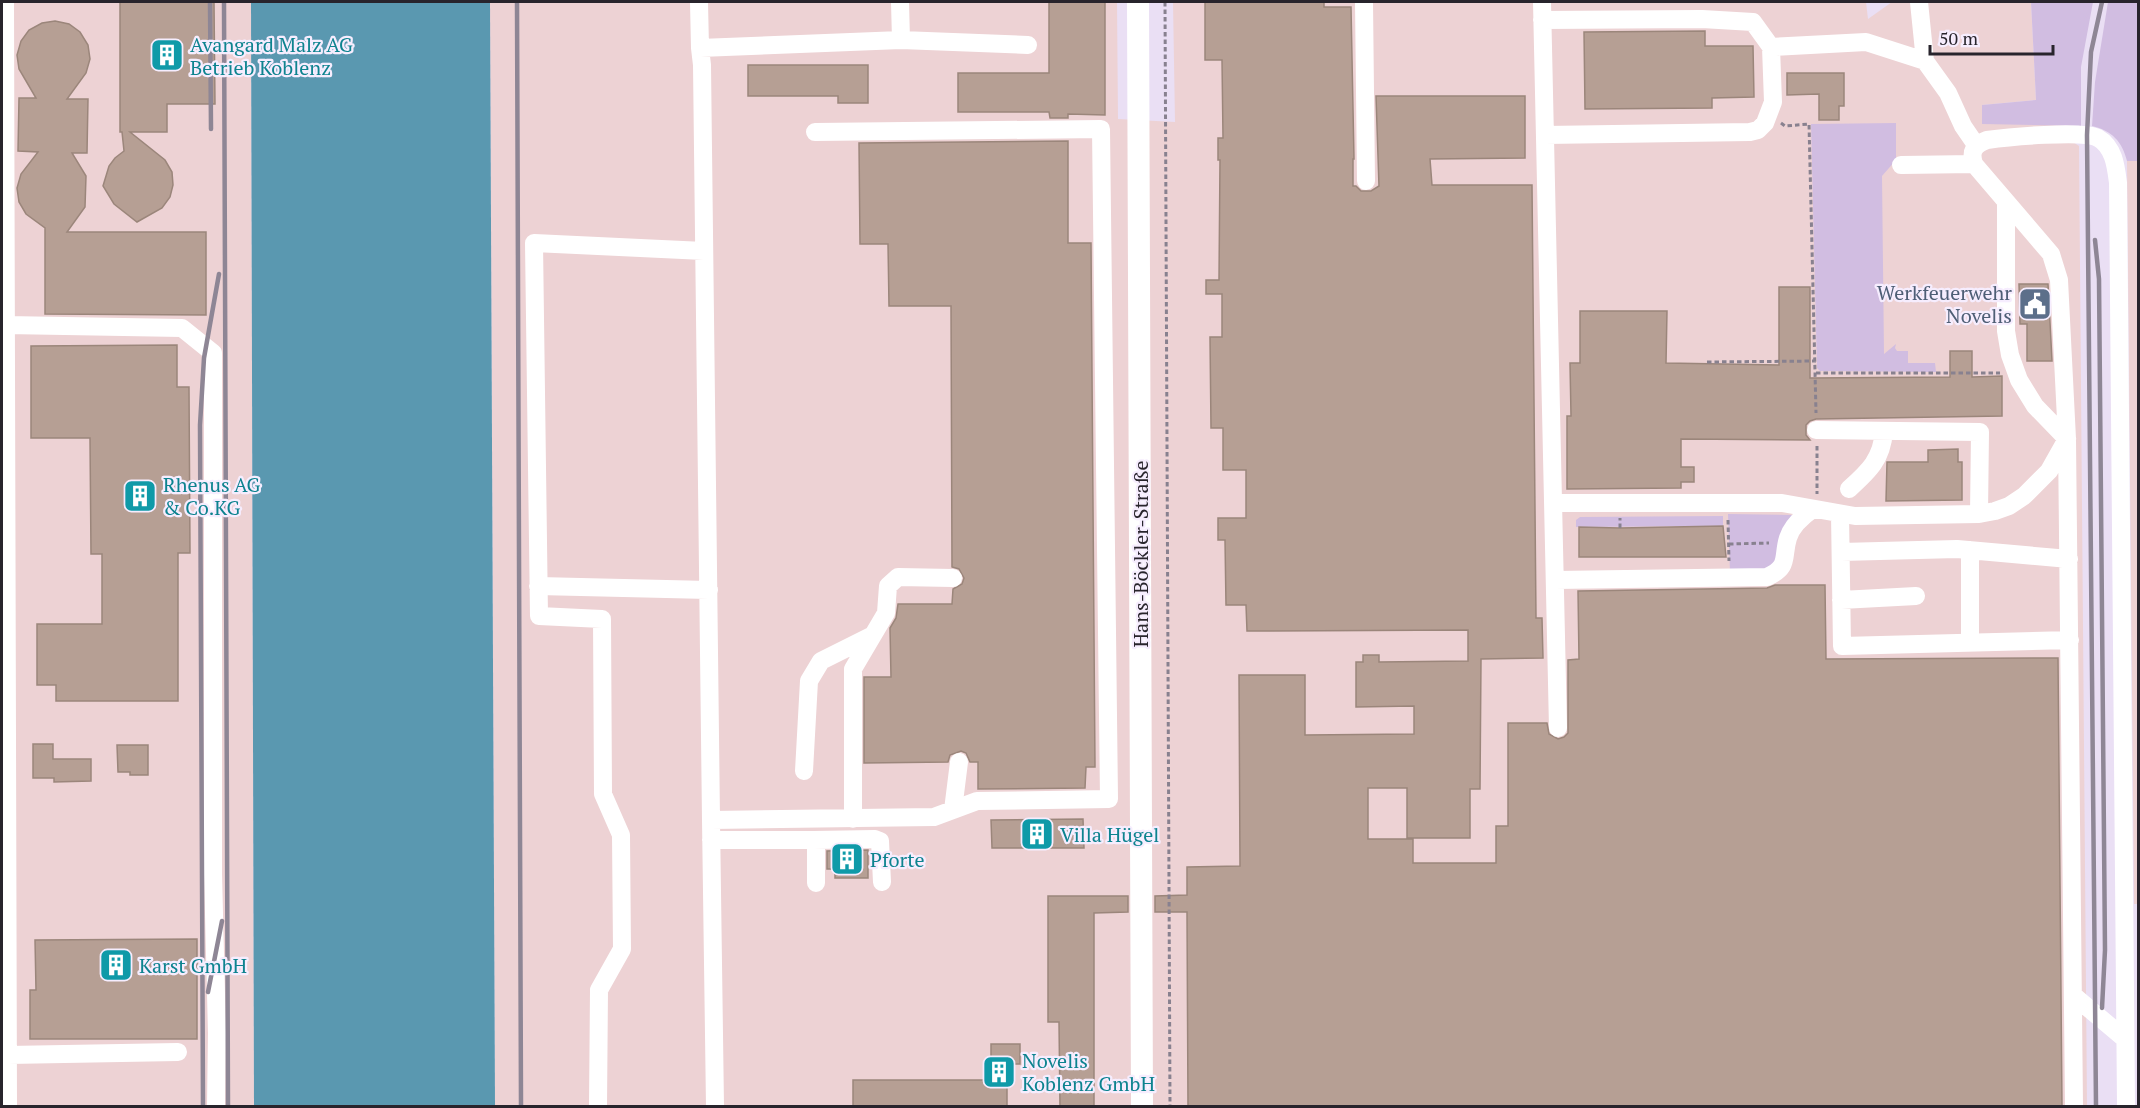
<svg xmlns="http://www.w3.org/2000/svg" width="2140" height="1108" viewBox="0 0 2140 1108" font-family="'PT Serif',serif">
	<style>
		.industrial { fill: #edd2d4 }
		.green { fill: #d1bde1 }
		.water { fill: #5a98b0 }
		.building { fill: #b69f94; stroke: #9b867b; stroke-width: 1.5 }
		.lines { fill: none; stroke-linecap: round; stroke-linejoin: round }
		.path { stroke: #88818f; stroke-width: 3; stroke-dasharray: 4.5 3; stroke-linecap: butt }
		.minor { stroke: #fff; stroke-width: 18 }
		.major { stroke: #fff; stroke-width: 22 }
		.rail { stroke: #8e8695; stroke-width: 4.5 }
		.labels { text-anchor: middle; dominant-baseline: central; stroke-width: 4.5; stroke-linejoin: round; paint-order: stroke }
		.culture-label { font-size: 20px; fill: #0d838f; stroke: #f6edfe; text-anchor: start }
		.service-label { font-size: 20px; fill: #4e5e75; stroke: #f6edfe; text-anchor: end }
		.street-label { font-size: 20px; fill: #28242c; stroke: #f6edfe }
	</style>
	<rect width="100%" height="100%" fill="#eadff4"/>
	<path class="industrial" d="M2 2H251L254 1106H2Z
		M490 2H1117L1118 119 1175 122 1173 2H1866L1868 19 1892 2H2031L2036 100 1982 105V124H2072L2073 142 2079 146 2087 1106H495Z
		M2127 161H2138V904H2134Z"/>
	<path class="green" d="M2031 2H2093L2081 67V126L1982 124V105L2036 100Z
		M2108 2H2138V161H2127C2122 141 2112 131 2092 126L2095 82Z
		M1896 123V160L1882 176 1884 354 1896 344 1895 348 1897 351H1908V363H1935L1936 372 1820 371 1817 368 1811 124Z
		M1728 514 1793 515 1774 568 1730 573Z
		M1723 516V526L1576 527V520L1580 517Z"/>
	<path class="water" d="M251 2H490L495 1106H254Z"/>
	<path class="building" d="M120 2H214L215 104H167V132H130L165 160 172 172 173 185 170 197 162 208 137 222 114 204 103 186 109 166 115 158 124 151 122 132H120Z
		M1049 2H1105V115L1068 114V118H1050L1049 112H958V73H1049Z
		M1205 2H1324V7H1351L1354 159H1353V186H1356L1361 191H1371L1379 186 1376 96H1525V158L1430 159 1432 185H1532L1536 618H1542L1543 658 1481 659 1480 789H1470V838H1407V788H1368V839H1413V863H1496V826H1508V723H1547L1549 734 1558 739 1564 737 1568 733V660L1579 659 1578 591 1767 588 1775 585H1825L1826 659 2058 658 2062 1107H1188L1187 912H1155V896L1187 895V867L1240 866 1239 675H1305V735L1414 734V706L1356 707V662H1363V655H1379V662L1468 661V630L1247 631 1246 605H1226L1225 540H1218V518H1246V470H1223V428H1211L1210 337H1222V294H1206V280H1219L1220 160H1218V138H1223L1222 60H1205Z
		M55 21 69 24 80 32 88 45 90 59 86 73 67 99H88L87 153H72L86 176 85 207 67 232H206V315L45 314V228L26 214 19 202 17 188 21 174 38 152 18 151 19 98H36L19 69 17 55 21 41 29 30 42 23Z
		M1705 31V46H1753L1754 97 1712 98V108L1585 109 1584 32Z
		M748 65H868V103H838V96H748Z
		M1787 73H1844V106H1839V120H1819V94L1787 95Z
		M1068 141V243H1091L1095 767H1086L1085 788 978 789V762H970L966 753 961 751 950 755 948 762 864 763V677H891L890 628 896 618 898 604H952L953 589 962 584 964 578 959 569 952 567 951 306H889L888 244H860L859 143Z
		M2019 284H2048L2052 361H2027V324H2020Z
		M1779 287H1810V378L1950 377V351H1972V377L2002 376V416L1816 419 1810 421 1806 425V435L1810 440 1681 439V467H1694V482H1681V488L1567 489V416H1571L1570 363H1580V311H1667L1666 363 1779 365Z
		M177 345V387H189L190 553H178V701H56V685H37V624H102V554H91L90 438H31V346Z
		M1958 449V462H1962V500L1886 501 1887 462H1928V450Z
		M1723 526 1726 557H1579V527L1620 528Z
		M33 744H53V759H91V781L54 782V778H33Z
		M117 745H148V775H130V772H118Z
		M1083 819 1084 848H992L991 820Z
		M868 850V878H835V869H827V851Z
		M1048 896H1128V912L1094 913V1107H1060L1059 1022H1048Z
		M197 939V1039H30V990H36L35 940Z
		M991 1044H1020V1064H1007V1107H853V1080H991Z"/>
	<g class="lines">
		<path class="path" d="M1165 2 1170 1106
			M1781 123 1785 126 1809 124 1816 413
			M1707 362 1816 361
			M1816 373H2000
			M1817 446V494
			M1728 520 1729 561
			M1620 528V518
			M1729 544 1769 543"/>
		<path class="minor" d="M5 2 8 1106
			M699 2 700 48 901 40 900 2
			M1364 2 1366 181
			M1542 2 1558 728
			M1919 2 1925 61
			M1542 20 1702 19 1753 22 1771 47 1773 102 1765 123 1758 130 1750 132 1545 135
			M901 40 1028 45
			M1771 47 1866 42 1925 61 1948 93 1963 126 1976 145
			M700 48 702 65 711 820
			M1901 165 1974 164
			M6 325 182 328 213 353V874L217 1033 216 1106
			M1816 430 1980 432 1979 514
			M1849 489C1869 471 1882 459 1884 431
			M1553 503H1782L1855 516 1979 514 1995 511 2009 506 2024 496 2049 471 2067 439 2035 406 2019 380 2010 355 2006 331V202
			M1840 514 1842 646 2070 640
			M1841 552 1957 549 2069 559
			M1555 580 1767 577C1790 567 1782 557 1788 538 1792 525 1803 516 1813 509
			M538 586 709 590
			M1841 600 1916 596
			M1970 642V550
			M804 771 809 681 821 661 873 635
			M953 810 959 762
			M853 819V669L886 613 888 586 898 577 953 578
			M711 840H813L816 846V883
			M813 840 875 839 880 841 882 882
			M2074 996 2124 1038
			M8 1055 178 1052
			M598 1106 599 990 622 949 621 835 603 794 602 619 539 616 534 243 704 251
			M715 1106 711 820 934 817 977 801 1109 799 1101 129 815 132
			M2074 1106 2067 439 2059 280 2051 254 1974 164C1970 151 1974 145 1987 140 2008 137 2083 130 2098 138 2114 147 2116 167 2118 183L2126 1106"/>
		<path class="major" d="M1138 2 1142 1106"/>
		<path class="rail" d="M210 2 211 129
			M224 2 228 1106
			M517 2 521 1106
			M2095 240 2099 279 2105 950 2102 1008
			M208 992 222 921
			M203 1106 200 425 204 358 219 274
			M2096 1106 2087 135 2091 52 2102 2"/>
	</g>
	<defs>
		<g id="building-square" transform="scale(1.725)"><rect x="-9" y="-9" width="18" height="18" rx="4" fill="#0f9aa8" stroke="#f6edfe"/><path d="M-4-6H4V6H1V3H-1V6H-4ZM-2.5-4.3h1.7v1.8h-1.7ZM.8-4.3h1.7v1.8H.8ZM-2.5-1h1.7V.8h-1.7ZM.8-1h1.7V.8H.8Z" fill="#fff"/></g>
		<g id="civic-square" transform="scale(1.725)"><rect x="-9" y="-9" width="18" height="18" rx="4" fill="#5c6f8a" stroke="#f6edfe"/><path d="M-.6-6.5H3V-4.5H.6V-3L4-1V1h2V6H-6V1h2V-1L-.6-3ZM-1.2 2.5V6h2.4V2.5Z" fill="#fff"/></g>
	</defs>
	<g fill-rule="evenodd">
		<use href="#building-square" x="167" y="55"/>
		<use href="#civic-square" x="2035" y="304"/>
		<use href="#building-square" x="140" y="496"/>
		<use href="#building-square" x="1037" y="834"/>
		<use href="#building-square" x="847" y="859"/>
		<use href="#building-square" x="116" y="965"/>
		<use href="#building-square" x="999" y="1072"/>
	</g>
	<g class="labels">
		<g class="culture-label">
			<text x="190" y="44">Avangard Malz AG<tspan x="190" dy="23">Betrieb Koblenz</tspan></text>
			<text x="163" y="484">Rhenus AG<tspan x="163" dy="23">&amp; Co.KG</tspan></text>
			<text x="1060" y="834">Villa Hügel</text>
			<text x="870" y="859">Pforte</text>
			<text x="139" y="965">Karst GmbH</text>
			<text x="1022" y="1060">Novelis<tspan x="1022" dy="23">Koblenz GmbH</tspan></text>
		</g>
		<g class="service-label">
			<text x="2012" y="292">Werkfeuerwehr<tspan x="2012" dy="23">Novelis</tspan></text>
		</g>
		<g class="street-label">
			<text transform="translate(1140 554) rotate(-90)">Hans-Böckler-Straße</text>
		</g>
	</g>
	<rect width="2140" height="1108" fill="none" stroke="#28242c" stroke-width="6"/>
	<path d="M1930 45v9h123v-9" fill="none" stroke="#28242c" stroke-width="3"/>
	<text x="1939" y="45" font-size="18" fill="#28242c" stroke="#f6edfe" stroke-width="4.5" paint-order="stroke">50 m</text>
</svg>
